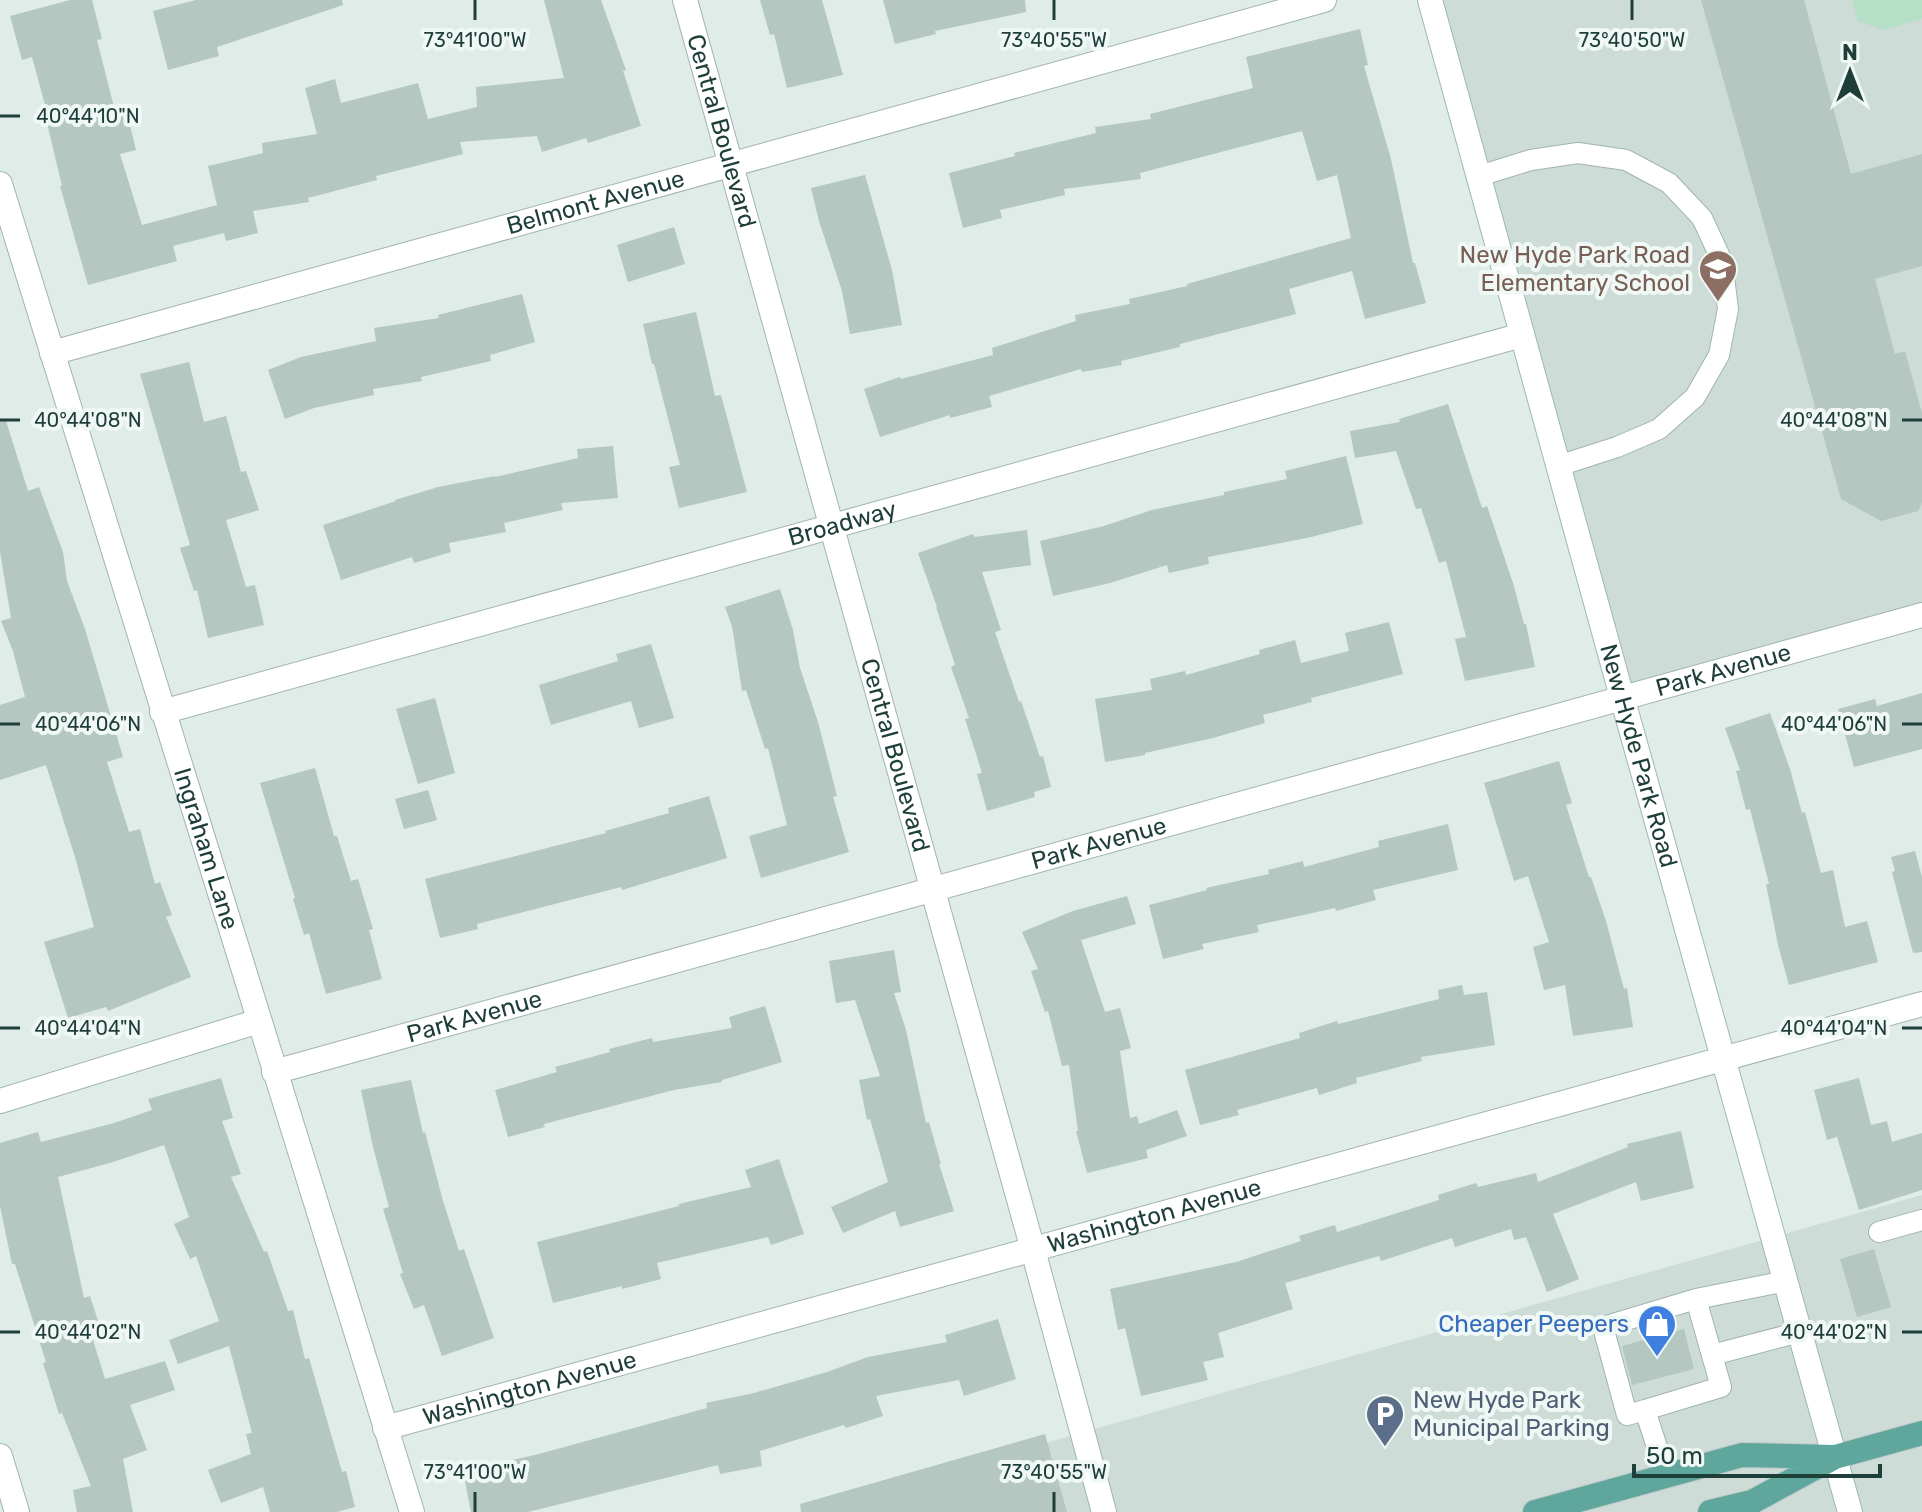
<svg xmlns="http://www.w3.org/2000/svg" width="1922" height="1512" viewBox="0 0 1922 1512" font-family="Rubik,sans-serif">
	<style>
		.built { fill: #cddcd7 }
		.green { fill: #b5e0c7 }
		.building { fill: #b4c7c1 }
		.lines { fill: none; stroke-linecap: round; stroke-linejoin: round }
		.lane-casing { stroke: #a1b4b0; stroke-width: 22 }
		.street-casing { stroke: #a1b4b0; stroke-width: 26 }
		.secondary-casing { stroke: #9cb9b2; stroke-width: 26 }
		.primary-casing { stroke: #c0c9c8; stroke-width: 26 }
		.lane { stroke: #fff; stroke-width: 20 }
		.street { stroke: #fff; stroke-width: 24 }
		.secondary { stroke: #fff; stroke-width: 24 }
		.primary { stroke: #5fa69d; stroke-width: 24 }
		.ticks { fill: none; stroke: #1e3e3a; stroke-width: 3 }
		.labels { text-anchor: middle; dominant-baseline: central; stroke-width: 8; stroke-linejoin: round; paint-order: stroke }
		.street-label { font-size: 24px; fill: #1e3e3a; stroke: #f0f8f5 }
		.education-label { font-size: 24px; fill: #785e54; stroke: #f0f8f5; text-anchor: end }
		.shop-label { font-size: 24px; fill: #366cbe; stroke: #f0f8f5; text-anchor: end }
		.service-label { font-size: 24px; fill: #4e5e75; stroke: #f0f8f5; text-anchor: start }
		.ticks-label { font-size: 20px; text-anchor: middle; fill: #1e3e3a; stroke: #f0f8f5; stroke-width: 8; stroke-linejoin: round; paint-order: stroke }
	</style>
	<rect width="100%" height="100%" fill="#dfece8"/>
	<path class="built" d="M1431 0H1922V606L1620 689Z
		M1922 1195V1512H801L1777 1236Z"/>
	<path class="green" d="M1852 0H1922V19L1883 30 1858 21Z"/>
	<path class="building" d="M70 0H92L102 39 97 40 114 107 125 105 136 150 120 154 142 225 217 205 208 166 263 153 262 143 317 134 305 88 335 79 341 103 418 83 428 119 477 107 476 87 564 78 544 0H601L626 70 623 71 641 126 588 143 586 138 542 152 537 136 460 142 463 154 376 176 377 180 308 198 309 202 253 211 258 233 226 241 224 233 173 246 177 261 88 285 60 186H62L47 123H50L32 57 22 60 10 16Z
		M196 0H342L343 5 217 47 219 56 168 70 153 11Z
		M760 0H822L843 75 787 88 774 34 770 35Z
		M883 0H1025L1026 12 935 31 936 34 895 44Z
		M1701 0H1804L1851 174 1922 154V266L1875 279 1895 354 1905 351 1922 413V503L1918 511 1881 521 1841 499Z
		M1360 29 1368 65 1364 66 1391 159 1413 263H1415L1426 303 1365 319 1352 271 1289 289 1296 314 1180 344V347L1121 361 1122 365 1082 372 1081 369 989 396 992 407 950 418V415L880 437 864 389 900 377 901 379 993 355 992 348 1076 321 1075 315 1130 304 1129 299 1187 286V284L1351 238 1337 175 1317 181 1302 131 1140 173 1141 179 1064 189 1065 195 1000 210 1002 218 963 228 949 173 1015 156 1014 153 1096 133 1095 127 1151 119 1150 114 1253 88 1246 57Z
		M865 175 892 270 902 325 850 334 842 291 819 221 811 188Z
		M674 227 685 264 628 282 617 245Z
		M522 294 535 342 490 355 491 361 421 377 422 381 373 389 374 395 314 408 285 419 268 370 301 357 376 341 374 328 439 318 438 315Z
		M696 312 715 396 721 395 747 492 679 508 669 467 680 465 654 364H652L643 324Z
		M189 362 204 422 226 416 241 472 246 471 259 510 226 520 246 587 255 585 264 625 208 638 197 590 194 591 180 548 190 545 140 374Z
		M1448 404 1482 508 1487 506 1513 583 1524 624H1526L1535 667 1465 681 1455 639 1466 637 1446 561 1439 563 1421 508 1416 509 1396 451 1355 458 1350 431 1400 422 1399 419Z
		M0 421H6L28 491 39 487 63 552 67 581 85 629 123 757 107 762 129 832 140 829 155 884 160 882 172 915 166 917 191 977 108 1011 106 1007 68 1018 44 942 94 927 75 857 46 765 0 780V705L25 697 13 651 1 621 11 618 0 552Z
		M613 446 618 498 561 503 563 510 504 523 506 532 449 543 451 552 414 563 412 557 341 580 323 525 396 501 395 500 438 487 495 476V477L578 458 577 449Z
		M1346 456 1363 524 1307 538 1208 557 1209 564 1169 573 1167 565 1110 583 1053 596 1040 541 1104 526 1152 510 1224 495V492L1287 479 1285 471Z
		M1027 530 1031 565 982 572 1001 630 995 632 1019 702 1021 701 1040 757 1043 756 1051 787 1034 792 1035 797 987 811 977 774 982 773 965 719 969 718 951 667 955 665 936 607H937L918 553 973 534 975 537Z
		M780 589 793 630 800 668 818 722 837 796 833 797 849 852 761 878 749 836 787 825 768 748 765 749 746 690 742 691 732 626 725 607Z
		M1389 622 1403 674 1311 698 1312 702 1263 715 1265 723 1213 738 1145 753V755L1105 762 1095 699 1152 690 1150 679 1185 671 1186 675 1260 654 1259 650 1295 640 1301 663 1349 651 1345 633Z
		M651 644 674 718 639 728 631 701 551 725 539 685 618 661 616 654Z
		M1922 693V749L1854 767 1838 709 1875 699 1877 706Z
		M435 698 455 773 418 784 396 709Z
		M1770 713 1790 769 1802 813 1805 812 1821 873 1833 870 1845 927 1867 921 1878 962 1789 985 1778 945 1766 884H1769L1750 809 1746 810 1736 771 1740 770 1725 728Z
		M1559 761 1572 803 1566 805 1589 877H1591L1606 921 1624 989 1627 988 1633 1027 1573 1036 1565 985 1544 990 1533 947 1549 942 1528 876 1514 881 1484 783Z
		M315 768 334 836H337L351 881 358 879 373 929 369 930 382 979 326 994 309 933 304 935 293 899 295 898 260 783Z
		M428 790 437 820 404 829 395 799Z
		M709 796 727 858 622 890 621 887 477 924 478 929 440 938 425 879 606 833 605 831 669 813 668 808Z
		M1448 824 1458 870 1373 890 1376 900 1336 911 1335 908 1257 925 1259 932 1202 944 1204 949 1163 959 1149 905 1207 890 1206 888 1269 874 1268 870 1303 861 1304 867 1379 847 1378 841Z
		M1915 851 1922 877V952L1913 953 1892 872 1895 871 1891 857Z
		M1127 896 1136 924 1081 940 1105 1012 1120 1008 1131 1048 1120 1051 1130 1118 1137 1116 1139 1124 1177 1110 1187 1136 1146 1150 1148 1158 1087 1173 1076 1131H1078L1069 1065 1062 1066 1048 1011 1045 1012 1031 971 1038 969 1022 932 1073 911Z
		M894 950 901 992 894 993 906 1030 926 1123 929 1122 941 1164H939L954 1211 900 1227 895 1211 843 1233 831 1207 888 1182 870 1119 867 1120 859 1080 880 1076 855 1000 836 1003 829 961Z
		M1462 985 1464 995 1487 992 1495 1045 1421 1057 1422 1061 1356 1078 1357 1083 1319 1095 1317 1088 1237 1110 1239 1115 1200 1125 1185 1070 1300 1038 1299 1033 1337 1021 1338 1024 1439 999 1438 990Z
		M765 1006 782 1062 722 1080V1082L674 1090 544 1124 545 1127 508 1137 495 1090 557 1072 555 1067 610 1052 609 1049 652 1038 653 1042 732 1028 729 1017Z
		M221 1078 233 1118 222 1121 241 1174 231 1177 264 1252 267 1251 288 1311 293 1310 305 1359 309 1358 342 1472 346 1471 355 1507 337 1512H270L263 1487 221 1503 208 1470 251 1454 246 1434 252 1433 229 1346 178 1364 169 1340 219 1321 196 1256 190 1259 174 1224 189 1217 164 1145 110 1163 58 1177 84 1298 90 1296 99 1324 89 1327 105 1379 165 1361 175 1390 130 1405 147 1450 123 1459 133 1512H77L73 1490 91 1486 62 1413 59 1414 43 1363 46 1362 15 1264H12L0 1206V1143L38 1132 41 1142 114 1123 152 1110 148 1099Z
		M1859 1078 1871 1125 1887 1121 1892 1142 1922 1133V1190L1859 1210 1837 1137 1827 1140 1814 1090Z
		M411 1080 423 1133 425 1132 443 1201 459 1251 464 1249 494 1338 442 1356 424 1305 414 1309 400 1274 403 1273 383 1209 389 1207 373 1147 361 1090Z
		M1681 1131 1694 1188 1641 1201 1636 1182 1553 1214 1579 1279 1547 1292 1526 1237 1514 1240 1511 1229 1455 1247 1452 1238 1381 1261 1379 1256 1285 1283 1293 1309 1218 1333 1224 1357 1203 1362 1208 1380 1141 1396 1125 1328 1118 1330 1110 1289 1236 1262 1301 1241 1299 1236 1335 1225 1337 1232 1439 1200 1438 1195 1476 1183 1478 1187 1536 1173 1538 1182 1628 1147 1627 1144Z
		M779 1159 804 1234 771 1245 768 1237 657 1263 661 1279 622 1289V1286L553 1303 537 1242 679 1206V1204L751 1187 745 1170Z
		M1874 1249 1891 1307 1857 1317 1840 1259Z
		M998 1319 1016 1379 964 1396 959 1380 876 1396 883 1416 846 1428 844 1425 760 1451 762 1466 720 1474 718 1465 528 1512H471L463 1471 535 1455 707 1408 706 1403 754 1393 827 1372 868 1357 947 1342 945 1335Z
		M1684 1329 1694 1369 1632 1385 1622 1346Z
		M1045 1434 1067 1512H801L800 1504Z"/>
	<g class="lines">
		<g class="lane-casing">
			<path id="lane" d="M1479 176 1531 160 1578 153 1626 160 1669 183 1702 218 1722 261 1728 309 1719 355 1695 397 1659 429 1617 447 1558 466
				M1879 1232 1922 1220
				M1696 1299 1786 1281
				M1712 1355 1800 1332
				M1645 1410 1627 1415 1603 1327 1696 1299 1721 1387 1645 1410 1666 1475"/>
		</g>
		<g class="street-casing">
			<g id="street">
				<path id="s1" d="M685 0 1033 1250 1104 1512"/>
				<path id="s2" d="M0 184 412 1512"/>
				<path id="s3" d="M52 353 1324 0"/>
				<path id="s4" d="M162 712 1522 335"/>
				<path id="s5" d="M274 1072 1922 615"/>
				<path d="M0 1101 259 1021"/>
				<path id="s6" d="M385 1428 1922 1004"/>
				<path d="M0 1456 17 1512"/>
			</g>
		</g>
		<g class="secondary-casing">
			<g id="secondary">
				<path id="s7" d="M1430 0 1622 697 1850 1512"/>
			</g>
		</g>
		<g class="primary-casing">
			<path id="primary" d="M1535 1512 1742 1455 1835 1457
				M1710 1512 1752 1502 1835 1457 1922 1433"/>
		</g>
		<use href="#lane" class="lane"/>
		<use href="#street" class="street"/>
		<use href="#secondary" class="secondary"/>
		<use href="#primary" class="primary"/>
	</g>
	<path class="ticks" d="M475 0V20M1054 0V20M1632 0V20M0 116H20M0 420H20M1902 420H1922M0 724H20M1902 724H1922M0 1028H20M1902 1028H1922M0 1332H20M1902 1332H1922M475 1492V1512M1054 1492V1512"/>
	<defs>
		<g id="school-pin" transform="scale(2)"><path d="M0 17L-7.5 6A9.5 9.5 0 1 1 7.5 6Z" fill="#8d6e63" stroke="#f0f8f5"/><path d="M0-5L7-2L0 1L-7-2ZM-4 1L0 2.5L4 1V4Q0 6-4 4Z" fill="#fff"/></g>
		<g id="shop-pin" transform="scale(2)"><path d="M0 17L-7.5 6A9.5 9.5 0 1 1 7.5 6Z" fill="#3f7fe0" stroke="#f0f8f5"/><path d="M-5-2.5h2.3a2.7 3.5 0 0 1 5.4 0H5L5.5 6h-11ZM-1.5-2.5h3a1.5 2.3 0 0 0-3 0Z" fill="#fff"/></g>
		<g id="parking-pin" transform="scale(2)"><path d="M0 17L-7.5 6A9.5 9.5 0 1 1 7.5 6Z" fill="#5c6f8a" stroke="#f0f8f5"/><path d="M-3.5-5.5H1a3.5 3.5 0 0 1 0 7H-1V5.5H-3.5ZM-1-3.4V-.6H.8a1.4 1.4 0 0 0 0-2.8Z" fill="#fff"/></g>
	</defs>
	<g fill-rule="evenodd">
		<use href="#school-pin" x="1718" y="269"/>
		<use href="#shop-pin" x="1657" y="1324"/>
		<use href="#parking-pin" x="1385" y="1414"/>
	</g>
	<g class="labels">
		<g class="street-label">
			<text stroke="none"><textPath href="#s1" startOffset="136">Central Boulevard</textPath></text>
			<text stroke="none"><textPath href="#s3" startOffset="564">Belmont Avenue</textPath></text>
			<text stroke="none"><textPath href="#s4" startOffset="706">Broadway</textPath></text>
			<text stroke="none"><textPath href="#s5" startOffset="1504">Park Avenue</textPath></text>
			<text stroke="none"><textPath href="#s1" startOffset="784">Central Boulevard</textPath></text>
			<text stroke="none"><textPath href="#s7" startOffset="784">New Hyde Park Road</textPath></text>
			<text stroke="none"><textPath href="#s5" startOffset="856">Park Avenue</textPath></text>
			<text stroke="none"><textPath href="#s2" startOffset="696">Ingraham Lane</textPath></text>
			<text stroke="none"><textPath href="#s5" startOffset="208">Park Avenue</textPath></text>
			<text stroke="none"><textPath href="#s6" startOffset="798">Washington Avenue</textPath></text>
			<text stroke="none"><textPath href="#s6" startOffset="150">Washington Avenue</textPath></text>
		</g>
		<g class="education-label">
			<text x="1690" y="255">New Hyde Park Road<tspan x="1690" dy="28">Elementary School</tspan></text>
		</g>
		<g class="shop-label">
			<text x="1629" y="1324">Cheaper Peepers</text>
		</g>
		<g class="service-label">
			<text x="1413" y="1400">New Hyde Park<tspan x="1413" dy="28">Municipal Parking</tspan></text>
		</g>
	</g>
	<g class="ticks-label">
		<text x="475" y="47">73°41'00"W</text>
		<text x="1054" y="47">73°40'55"W</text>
		<text x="1632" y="47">73°40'50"W</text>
		<text x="88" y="123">40°44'10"N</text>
		<text x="88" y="427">40°44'08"N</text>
		<text x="1834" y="427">40°44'08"N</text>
		<text x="88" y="731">40°44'06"N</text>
		<text x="1834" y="731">40°44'06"N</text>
		<text x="88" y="1035">40°44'04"N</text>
		<text x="1834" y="1035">40°44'04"N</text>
		<text x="88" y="1339">40°44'02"N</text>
		<text x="1834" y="1339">40°44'02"N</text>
		<text x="475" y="1479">73°41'00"W</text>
		<text x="1054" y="1479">73°40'55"W</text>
	</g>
	<g transform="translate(1850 72)" stroke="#f0f8f5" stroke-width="6" paint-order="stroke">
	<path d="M0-6L14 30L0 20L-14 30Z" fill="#1e3e3a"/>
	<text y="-12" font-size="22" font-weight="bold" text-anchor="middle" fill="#1e3e3a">N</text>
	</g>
	<path d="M1634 1464v12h246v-12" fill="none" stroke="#1e3e3a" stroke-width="4"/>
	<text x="1646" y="1464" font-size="24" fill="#1e3e3a" stroke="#f0f8f5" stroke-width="6" paint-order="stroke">50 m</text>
</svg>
